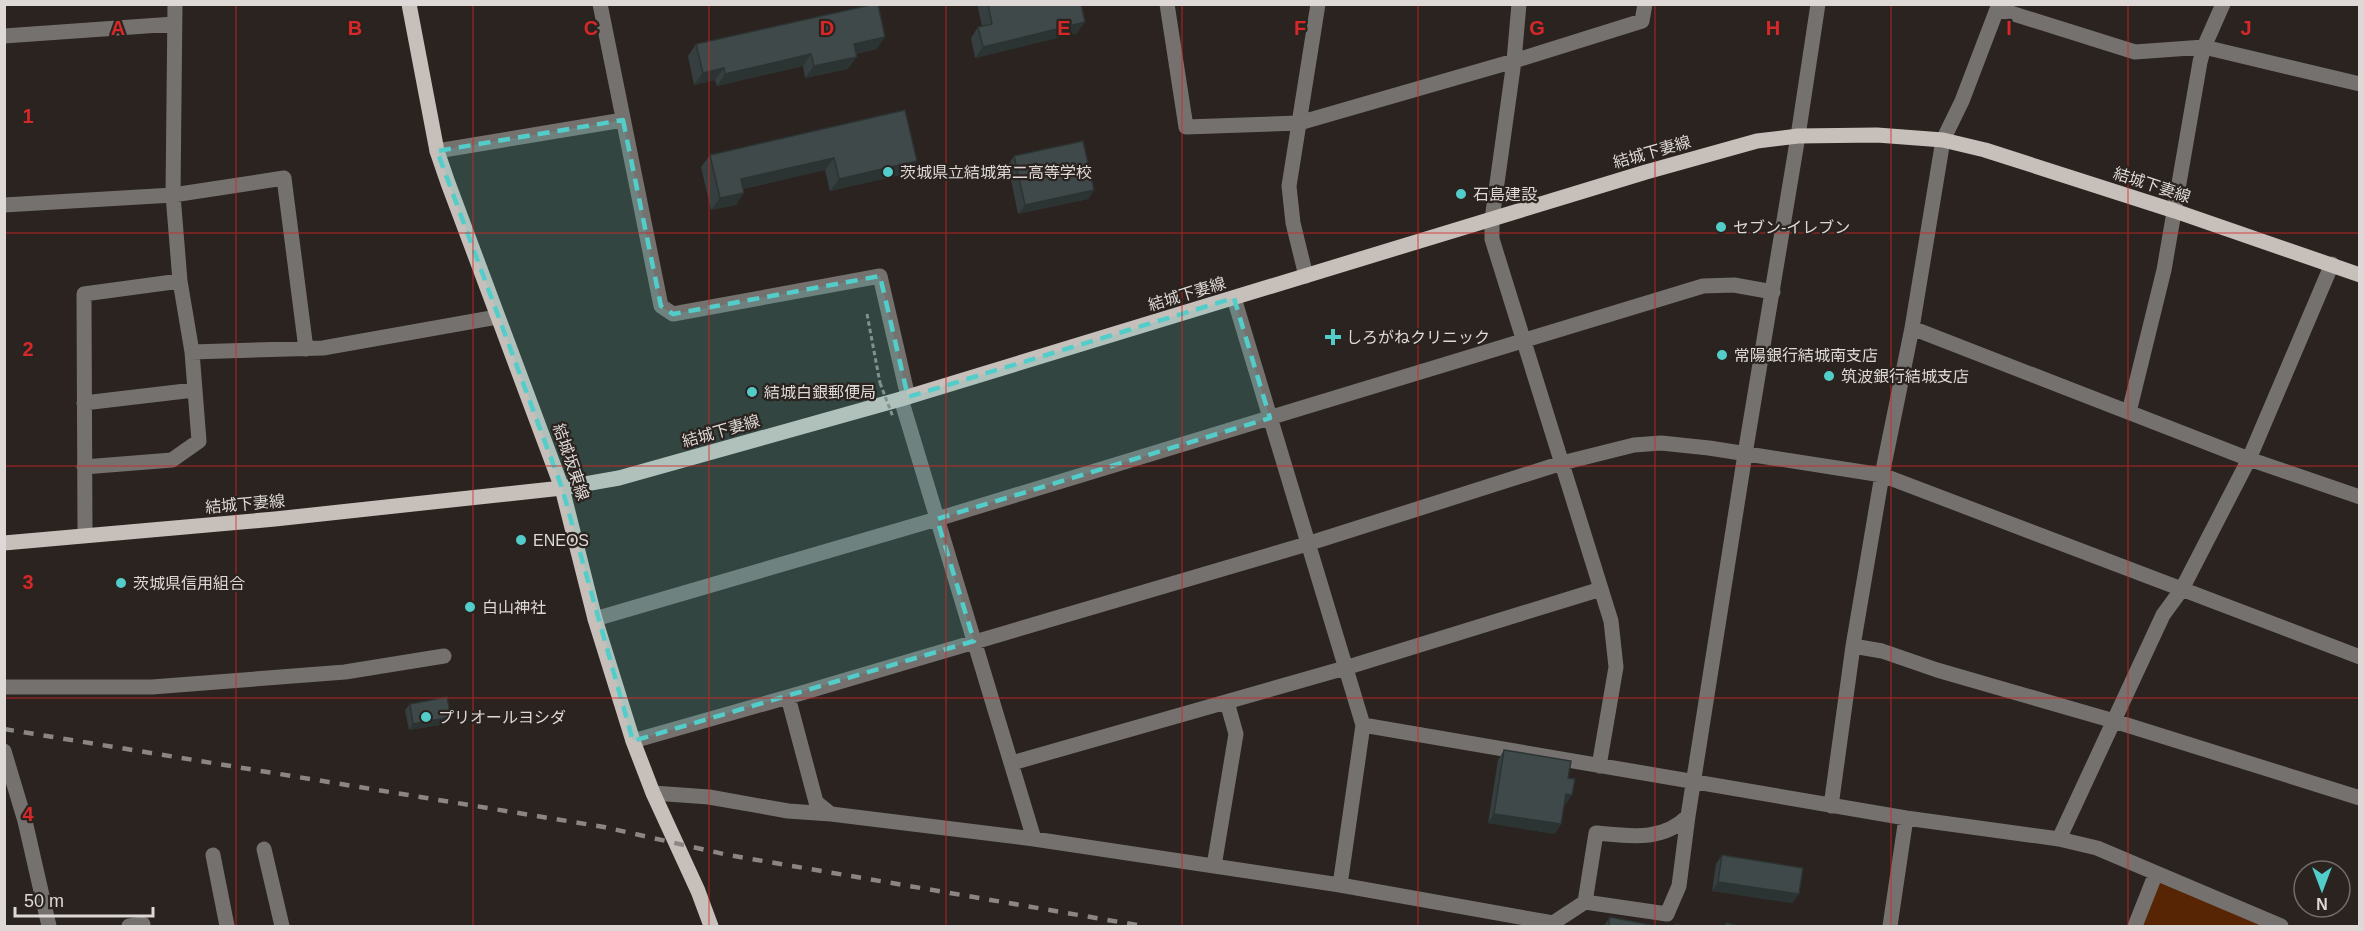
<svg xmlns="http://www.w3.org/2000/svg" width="2364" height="931" viewBox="0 0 2364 931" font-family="Arial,'Noto Sans JP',sans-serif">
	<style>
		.green { fill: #572503 }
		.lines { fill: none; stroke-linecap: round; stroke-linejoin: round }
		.path { stroke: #8b8581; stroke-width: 3; stroke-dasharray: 4.5 3; stroke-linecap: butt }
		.minor { stroke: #75716f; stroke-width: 15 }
		.major { stroke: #c7bfba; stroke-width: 15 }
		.rail { stroke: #8c8683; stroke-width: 4.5; stroke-dasharray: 10 10; stroke-linecap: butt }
		.path-bridge { stroke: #8b8581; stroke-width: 3; stroke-dasharray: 4.5 3; stroke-linecap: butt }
		.wall { fill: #363f3f }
		.shaded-wall { fill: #2c3333 }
		.building { fill: #3f4949; stroke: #2c3333; stroke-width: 1.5 }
		.marked { fill: #53cdca; fill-opacity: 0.2; stroke: #53cdca; stroke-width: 4.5; stroke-dasharray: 12 8; stroke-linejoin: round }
		.grid { fill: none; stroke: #d62828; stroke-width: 1.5; stroke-opacity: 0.55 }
		.poi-dot { fill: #53cdca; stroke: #2a231f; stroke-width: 2 }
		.labels { text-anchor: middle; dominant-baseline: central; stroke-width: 4.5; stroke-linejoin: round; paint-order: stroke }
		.street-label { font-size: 16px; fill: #ded9d6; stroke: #2a231f }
		.poi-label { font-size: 16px; fill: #ded9d6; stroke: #2a231f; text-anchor: start }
		.grid-label { font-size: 20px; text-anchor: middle; font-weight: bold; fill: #d62828; stroke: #2a231f; stroke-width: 4.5; stroke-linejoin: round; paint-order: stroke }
	</style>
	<rect width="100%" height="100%" fill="#2a231f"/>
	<path class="green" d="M2161 875 2281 926H2139Z"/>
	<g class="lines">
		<path class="path" d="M867 314 880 383"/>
		<path class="minor" d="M175 4 173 195 180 281 192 352 323 348 497 317
			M600 4 661 306 673 314 880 276 908 397
			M1167 4 1186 127 1299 123 1514 61 1642 21 1645 4
			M1519 4 1514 61 1492 219V239L1611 621 1616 667 1599 766
			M1998 9 2135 52 2204 47 2360 84
			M4 36 174 24
			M437 151 623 120
			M4 205 173 195 284 178 306 349
			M1306 276 1293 223 1289 186 1318 4
			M1234 298 1363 725 1906 818 2059 839 2097 848 2281 926
			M1912 328 2249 459 2360 497
			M901 399 1034 839
			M84 403 194 390
			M2129 412 2164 270 2200 62 2204 47 2223 4
			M84 467 172 460 199 441 192 352
			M85 535 84 294 180 281
			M595 619 937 519 1703 286 1734 285 1773 292
			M1853 646 1882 651 1937 670 2114 721 2360 798
			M4 687H152L345 672 444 656
			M788 697 816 802 831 814
			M633 741 788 697 1307 544 1562 463 1634 445 1661 443 1709 448 1882 475 2360 657
			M4 751 25 821 49 926
			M1012 763 1345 668 1601 589
			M653 793 709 797 788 811 831 814 1034 839 1340 885 1553 923 1585 902
			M1831 806 1853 646 1882 475 1912 328 1943 140 1962 101 1999 4
			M1688 816C1663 842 1629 836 1596 833L1585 902 1667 914 1679 886 1688 816 1745 454 1798 136 1818 4
			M2059 839 2163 615 2182 589 2249 459 2332 264
			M264 849 282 926
			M213 855 227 926
			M1214 866 1236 734 1227 702
			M1340 885 1363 725
			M129 926 143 924
			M1890 926 1906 818
			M2135 926 2156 873"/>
		<path class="major" d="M409 4 437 151 448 183 562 488 595 619 633 741 653 793 698 891 711 926
			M4 543 275 519 562 488 619 478 901 399 1646 172 1757 141 1798 136 1877 135 1943 140 1985 150 2175 211 2360 275"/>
		<path class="rail" d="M4 729 604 827 728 855 1143 926"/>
		<path class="path-bridge" d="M880 383 893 417"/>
	</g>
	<path class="wall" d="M977 4H1081L1085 22 1077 33 975 58 971 38 978 27 982 26Z
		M696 44 877 49 856 54 848 69 805 78 803 66 717 86 715 80 694 85 688 56Z
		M905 110 909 173 830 191 825 170 743 189 736 205 711 210 701 167 710 155Z
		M1014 156 1094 190 1088 199 1018 214 1008 165Z
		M410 704 451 717 446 724 409 730 405 710Z
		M1504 750 1568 778 1566 804H1564L1555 834 1488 823 1498 760Z
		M1722 855 1799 894 1792 903 1712 891 1716 864Z
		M1610 917 1661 927H1603Z"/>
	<path class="shaded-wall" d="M1085 22 1077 33 975 58 983 47Z
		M885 37 877 49 846 56 854 44Z
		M811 54 803 66 717 86 725 74Z
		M857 57 848 69 805 78 814 66Z
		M724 68 715 80 694 85 703 73Z
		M834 158 825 170 732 191 741 179Z
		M917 161 909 173 830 191 839 179Z
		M1094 190 1088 199 1018 214 1025 205Z
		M744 193 736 205 711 210 720 198Z
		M451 717 446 724 409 730 413 724Z
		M1566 794 1572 795 1566 804 1560 803Z
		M1494 814 1561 824 1555 834 1488 823Z
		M1718 882 1799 894 1792 903 1712 891Z"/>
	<path class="building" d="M875 4H878L885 37 854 44 857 57 814 66 811 54 725 74 724 68 703 73 696 44Z
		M988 4H1081L1085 22 983 47 978 27 992 24Z
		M905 110 917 161 839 179 834 158 741 179 744 193 720 198 710 155Z
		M1083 141 1094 190 1025 205 1014 156Z
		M447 697 451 717 413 724 410 704Z
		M1504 750 1571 761 1568 778 1575 779 1572 795 1566 794 1561 824 1494 814Z
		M1722 855 1803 868 1799 894 1718 882Z
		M1610 917 1661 927H1608Z
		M1726 923 1745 927H1725Z
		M1676 924 1688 927H1676Z"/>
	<path class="marked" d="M623 120 661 306 673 314 880 276 908 397 1234 298 1270 418 937 519 974 641 633 741 562 488 437 151Z"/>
	<path class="grid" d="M236 4V926M473 4V926M709 4V926M946 4V926M1182 4V926M1418 4V926M1655 4V926M1891 4V926M2128 4V926M4 233H2360M4 466H2360M4 698H2360"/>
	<g class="poi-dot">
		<circle cx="888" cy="172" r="6"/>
		<circle cx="1461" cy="194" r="6"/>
		<circle cx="1721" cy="227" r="6"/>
		<path d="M1330 328h6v6h6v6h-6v6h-6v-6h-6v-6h6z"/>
		<circle cx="1722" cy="355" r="6"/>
		<circle cx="1829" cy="376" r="6"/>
		<circle cx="752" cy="392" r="6"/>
		<circle cx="521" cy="540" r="6"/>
		<circle cx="121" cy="583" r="6"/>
		<circle cx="470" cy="607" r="6"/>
		<circle cx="426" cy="717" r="6"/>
	</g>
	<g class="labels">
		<g class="street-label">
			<text transform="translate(1652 152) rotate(-16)">結城下妻線</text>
			<text transform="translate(2152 185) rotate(18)">結城下妻線</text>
			<text transform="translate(1187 294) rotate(-17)">結城下妻線</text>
			<text transform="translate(721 431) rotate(-16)">結城下妻線</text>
			<text transform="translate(571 462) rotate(71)">結城坂東線</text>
			<text transform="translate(245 504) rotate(-5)">結城下妻線</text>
		</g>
		<g class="poi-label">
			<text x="900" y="172">茨城県立結城第二高等学校</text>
			<text x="1473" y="194">石島建設</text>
			<text x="1733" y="227">セブン-イレブン</text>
			<text x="1346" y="337">しろがねクリニック</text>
			<text x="1734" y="355">常陽銀行結城南支店</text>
			<text x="1841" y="376">筑波銀行結城支店</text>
			<text x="764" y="392">結城白銀郵便局</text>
			<text x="533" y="540">ENEOS</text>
			<text x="133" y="583">茨城県信用組合</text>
			<text x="482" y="607">白山神社</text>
			<text x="438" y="717">プリオールヨシダ</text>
		</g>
	</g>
	<g class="grid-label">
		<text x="118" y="35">A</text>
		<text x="355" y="35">B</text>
		<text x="591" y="35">C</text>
		<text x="827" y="35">D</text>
		<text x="1064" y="35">E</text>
		<text x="1300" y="35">F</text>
		<text x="1537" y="35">G</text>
		<text x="1773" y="35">H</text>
		<text x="2009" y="35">I</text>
		<text x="2246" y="35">J</text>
		<text x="28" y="123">1</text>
		<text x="28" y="356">2</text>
		<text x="28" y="589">3</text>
		<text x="28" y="821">4</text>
	</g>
	<rect width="2364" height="931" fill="none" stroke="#ded9d6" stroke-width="12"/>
	<g transform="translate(2322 889) rotate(180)"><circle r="28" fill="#2a231f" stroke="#726c68" stroke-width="1.5"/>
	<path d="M0-4.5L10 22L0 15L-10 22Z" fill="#53cdca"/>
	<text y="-9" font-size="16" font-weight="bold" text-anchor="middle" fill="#ded9d6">N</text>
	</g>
	<path d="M15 907v9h138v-9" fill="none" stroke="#ded9d6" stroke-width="3"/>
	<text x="24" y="907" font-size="18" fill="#ded9d6" stroke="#2a231f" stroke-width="4.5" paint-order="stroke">50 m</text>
</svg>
